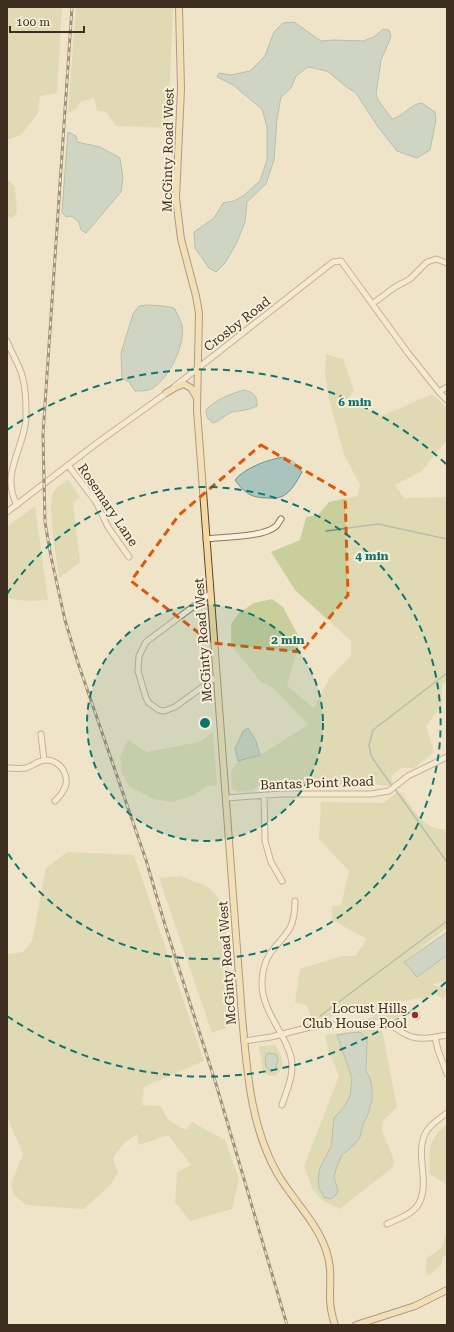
<svg xmlns="http://www.w3.org/2000/svg" width="454" height="1332" viewBox="0 0 454 1332" font-family="'Roboto Serif',serif">
	<style>
		.green { fill: #c9cf9b }
		.water { fill: #a9c4bc; stroke: #6f938a }
		.lines { fill: none; stroke-linecap: round; stroke-linejoin: round }
		.stream { stroke: #6f938a; stroke-width: 1.5 }
		.minor-casing { stroke: #8d765c; stroke-width: 7 }
		.major-casing { stroke: #5b4430; stroke-width: 8 }
		.minor { stroke: #faf1dc; stroke-width: 5 }
		.major { stroke: #f3d9a0; stroke-width: 6 }
		.rail-casing { stroke: #3d2e20; stroke-width: 3 }
		.rail { stroke: #f7eed8; stroke-width: 1.5; stroke-dasharray: 4.5; stroke-linecap: butt }
		.marked { fill: none; stroke: #df570d; stroke-width: 3; stroke-dasharray: 8 5; stroke-linejoin: round }
		.ring { fill: none; stroke: #0f766e; stroke-width: 2; stroke-dasharray: 7 5 }
		.poi-dot { fill: #9e2a2b; stroke: #f7eed8; stroke-width: 1.5 }
		.labels { text-anchor: middle; dominant-baseline: central; stroke-width: 4; stroke-linejoin: round; paint-order: stroke }
		.street-label { font-size: 13px; fill: #3d2e20; stroke: #f7eed8 }
		.poi-label { font-size: 13px; fill: #3d2e20; stroke: #f7eed8; text-anchor: end }
		.centre { fill: #0f766e; stroke: #f7eed8; stroke-width: 2 }
		.ring-label { font-size: 12px; text-anchor: middle; font-weight: bold; fill: #0f766e; stroke: #f7eed8; stroke-width: 4; stroke-linejoin: round; paint-order: stroke }
	</style>
	<rect width="100%" height="100%" fill="#f0e4c8"/>
	<path class="green" d="M7 7H62L57 93 40 96 38 113 21 135 7 140Z
		M76 7H173L168 128 116 126 106 112 97 111 94 98 80 102 76 109 68 113Z
		M7 179 15 187 17 213 12 218 7 216Z
		M326 354 343 359 354 390 348 399 352 404 382 416 432 394 447 408V440L421 472 395 485 404 498 447 497V680L442 685V705L426 726 434 752 414 768H401L391 777 393 783 390 786 371 784 365 786 332 789 297 783 265 782 251 791 239 792 232 789 231 772 238 761 260 755 308 725 275 689 261 682 231 645V624L239 613 254 603 272 599 283 607 300 639 287 686 314 708 330 677 351 656V641L295 590 271 552 300 540 306 517 318 515 329 502 357 496 360 485 344 454 329 399 325 375Z
		M68 479 80 497 73 503 80 562 59 578C57 563 46 502 54 491 57 486 64 483 68 479Z
		M35 506 48 600 26 601 7 598V527Z
		M213 732 217 785 208 786 192 796 172 802 153 799 129 786 122 773 120 757 128 740 147 752 199 742Z
		M397 792 402 793C414 809 424 832 447 829V927L404 962 417 977 447 955V980L432 985 447 989V993L443 1000 437 994 424 1000 420 998 399 1002 402 1015 394 1021 384 1018H374L368 1007 346 1006 326 1020 312 1021 307 1006 295 1002 300 969 341 956H355L367 939 332 920V906L341 905 349 871 319 839 321 802 383 803Z
		M67 852 134 855 204 1061 144 1087 142 1105 161 1106 168 1120 186 1130 192 1122 225 1140 239 1179 232 1209 190 1221 175 1202 177 1172 191 1165 168 1135 139 1145 137 1134 123 1144 113 1158 118 1172 111 1184 84 1209 26 1205 14 1195 11 1184 23 1154 7 1117V954L23 952 32 941 46 868Z
		M181 876 210 888 224 906 233 1025 212 1033 159 878Z
		M361 1030H382L397 1107 383 1121 382 1131 395 1162 392 1168 340 1209 322 1200 313 1190 304 1166 339 1076 328 1049 325 1035Z
		M275 1045C282 1055 287 1068 275 1076 259 1075 263 1069 261 1056 260 1052 258 1051 259 1046Z
		M447 1124V1185L430 1174C429 1149 427 1141 447 1124Z
		M447 1230V1254L443 1257 441 1265 429 1275 426 1273V1259L442 1247Z"/>
	<path class="water" d="M294 22 321 41 334 40 363 41 374 37 383 29 389 30 391 37 381 60 376 94 378 100 392 119C404 116 410 104 422 103L435 112 436 120 430 150 417 158 397 151 378 127 356 93 348 88 327 71 308 67 296 76 291 88 281 97 277 119 274 160 266 184 247 202 245 222 236 244 225 263 216 272 209 268 195 248 194 232 214 218 223 203 234 201 243 196 260 181 267 160V127L262 109 233 85 217 77 219 73 231 75 250 71 265 56 274 32 283 23Z
		M68 132 76 136 77 142 100 147 120 158 123 178 121 192 86 233 81 230 79 222 71 216 66 217 62 212Z
		M148 305 163 306 174 308C177 313 180 319 182 325 186 344 169 378 153 388 149 391 140 391 135 391L129 382 122 378 121 353 133 314 139 306Z
		M244 390C253 392 258 396 257 406 246 411 242 410 232 412 224 415 221 421 213 423 208 420 206 416 206 410 216 399 230 394 244 390Z
		M284 457 293 461 302 472C298 479 293 489 286 494 281 498 274 499 268 498 252 498 245 494 235 480 244 468 269 459 284 457Z
		M248 728 256 741 260 755 238 761 235 749 243 731Z
		M447 932V955L417 977 404 962Z
		M412 1009 419 1012 420 1018 417 1020 412 1017V1015L409 1013Z
		M360 1032 364 1036 367 1040 366 1071 370 1078 372 1087V1100L368 1114 363 1124 360 1137 354 1145 342 1155 337 1166 334 1177 338 1191 336 1195 331 1199 324 1197 319 1188 318 1178 320 1168 331 1147 334 1118 344 1107 350 1096 352 1078 337 1035 351 1033Z
		M268 1053 276 1054 278 1060 275 1070 270 1071 266 1067 265 1057Z"/>
	<g class="lines">
		<path class="stream" d="M326 531 378 524 447 539
			M392 786 371 756 369 745 373 730 447 673
			M395 789 447 862
			M320 1016 447 921"/>
		<g class="minor-casing">
			<path id="minor" d="M372 304 395 287 410 279 427 262 436 259 447 263
				M7 341C11 352 17 361 21 372 26 387 26 403 26 418 24 450 0 473 17 505
				M174 387 333 262 341 261 408 353 439 392 447 400
				M439 392 447 387
				M68 465 96 502 108 527 129 557
				M7 512 97 443 168 392
				M206 539C222 537 263 537 275 527 278 525 279 521 281 519
				M210 594 146 642 139 656 138 671 146 698 149 703 159 710 164 711 175 707 216 677
				M41 734 44 760
				M7 768C13 768 20 769 26 768 33 766 38 760 46 760 61 760 72 778 63 791 61 795 58 798 55 801
				M264 795 265 841 271 862 282 881
				M226 798 281 794H371L389 791 408 776 447 757
				M435 1037 438 1050 447 1074
				M244 1041 271 1037 310 1027 374 1022C395 1022 396 1032 412 1037 424 1040 435 1037 447 1035
				M282 1105C286 1092 293 1078 292 1063 289 1037 262 1013 262 984 262 971 266 957 275 947 280 941 286 935 290 928 294 920 295 910 295 901
				M387 1224C398 1219 411 1215 418 1205 432 1182 412 1151 428 1129 433 1123 440 1118 447 1113"/>
		</g>
		<g class="major-casing">
			<path id="major" d="M179 7 181 89 176 198 181 239 196 296 199 313 197 410 242 1016C247 1070 250 1125 277 1173 292 1199 316 1221 326 1250 332 1266 330 1281 330 1298 330 1307 332 1316 335 1325
				M166 393 176 387 184 384 191 388 197 398
				M356 1325 415 1306 447 1290"/>
		</g>
		<use href="#minor" class="minor"/>
		<use href="#major" class="major"/>
		<g class="rail-casing">
			<path id="rail" d="M72 7 43 434 45 522 51 557 65 620 77 660 146 860 165 925 216 1084 287 1325"/>
		</g>
		<use href="#rail" class="rail"/>
	</g>
	<path d="M0 0H454V1332H0ZM261 445 345 494 348 595 301 652 212 643 131 581 179 515Z" fill="#f0e4c8" fill-opacity=".55" fill-rule="evenodd"/>
	<path class="marked" d="M261 445 345 494 348 595 301 652 212 643 131 581 179 515Z"/>
	<circle cx="205" cy="723" r="118" fill="#0f766e" fill-opacity=".12"/>
	<g class="ring">
		<circle cx="205" cy="723" r="118"/>
		<path d="M7 594A236 236 0 1 1 7 852"/>
		<path d="M446 982A354 354 0 0 1 7 1016M7 430A354 354 0 0 1 446 464"/>
	</g>
	<circle class="poi-dot" cx="415" cy="1015" r="4"/>
	<g class="labels">
		<g class="street-label">
			<text transform="translate(168 150) rotate(-89)">McGinty Road West</text>
			<text transform="translate(237 324) rotate(-38)">Crosby Road</text>
			<text transform="translate(108 505) rotate(56)">Rosemary Lane</text>
			<text transform="translate(203 640) rotate(-94)">McGinty Road West</text>
			<text transform="translate(317 783) rotate(-2)">Bantas Point Road</text>
			<text transform="translate(227 963) rotate(-94)">McGinty Road West</text>
		</g>
		<g class="poi-label">
			<text x="407" y="1008">Locust Hills<tspan x="407" dy="15">Club House Pool</tspan></text>
		</g>
	</g>
	<circle cx="205" cy="723" r="6" class="centre"/>
	<g class="ring-label">
		<text x="355" y="406">6 min</text>
		<text x="372" y="560">4 min</text>
		<text x="288" y="644">2 min</text>
	</g>
	<rect width="454" height="1332" fill="none" stroke="#3d2e20" stroke-width="16"/>
	<path d="M10 26v6h74v-6" fill="none" stroke="#3d2e20" stroke-width="2"/>
	<text x="16" y="26" font-size="12" fill="#3d2e20" stroke="#f7eed8" stroke-width="3" paint-order="stroke">100 m</text>
</svg>
